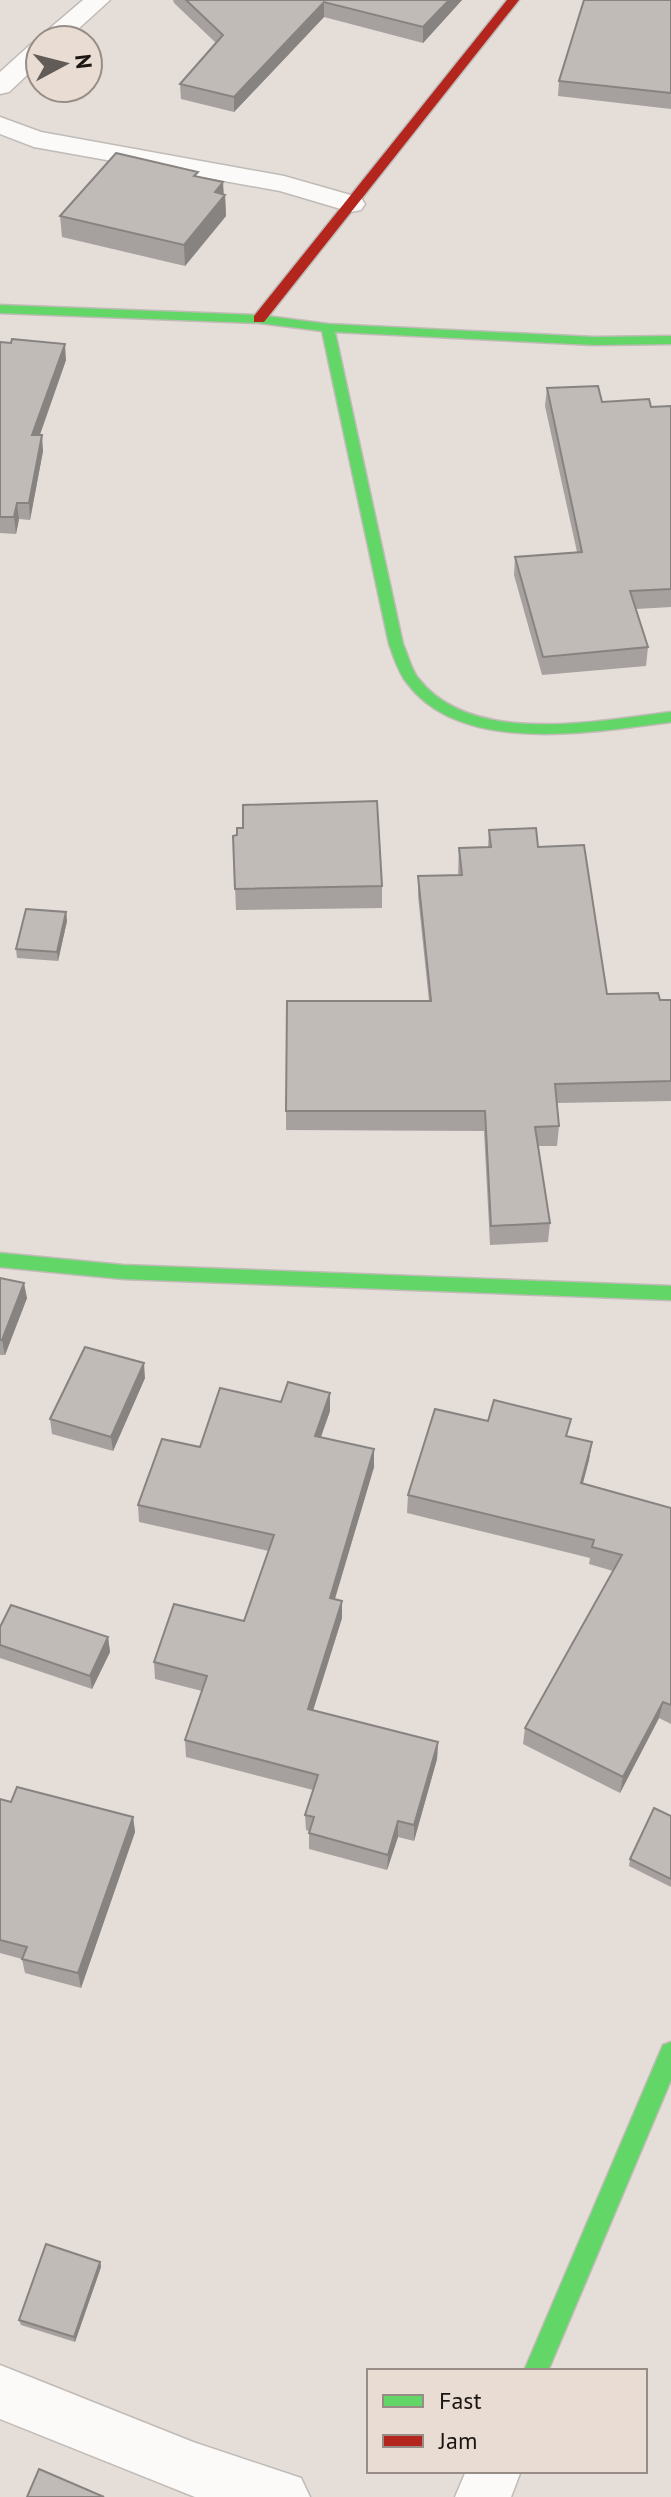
<svg xmlns="http://www.w3.org/2000/svg" width="671" height="2497" viewBox="0 0 671 2497" font-family="'PT Sans',sans-serif">
	<style>
		.lines { fill: none; stroke-linecap: round; stroke-linejoin: round }
		.street-casing { stroke: #c0bbb7; stroke-width: 3 }
		.fast-casing { stroke: #c0bbb7; stroke-width: 3 }
		.jam-casing { stroke: #c0bbb7; stroke-width: 3 }
		.street { fill: #fbfaf9; fill-rule: evenodd }
		.fast { fill: #63d668; fill-rule: evenodd }
		.jam { fill: #b3261e; fill-rule: evenodd }
		.wall { fill: #a6a19e }
		.shaded-wall { fill: #878381 }
		.building { fill: #c1bbb8; stroke: #878381; stroke-width: 2 }
	</style>
	<rect width="100%" height="100%" fill="#e4ddd8"/>
	<g class="lines">
		<g class="street-casing">
			<path id="street" d="M83 0H110L66 40H40V63L9 92 0 94V72L31 44 39 42 42 35Z
				M0 117 41 132 284 176 361 198 365 204 361 210 351 212 280 191 34 147 0 134Z
				M0 2365 193 2442 301 2478 310 2497H195L0 2419Z
				M466 2471H521L511 2497H455Z"/>
		</g>
		<g class="fast-casing">
			<path id="fast" d="M0 305 259 315 328 324 594 337 671 336V344L594 345 335 332 403 644C408 655 411 669 418 678 471 747 597 721 671 712V722C594 732 461 756 407 683 398 672 394 657 389 644L322 331 259 323 0 313Z
				M0 1253 123 1265 671 1286V1300L123 1279 0 1267Z
				M671 2042V2080L548 2371H524L663 2045Z"/>
		</g>
		<g class="jam-casing">
			<path id="jam" d="M507 0H519L264 322H254V316Z"/>
		</g>
		<use href="#street" class="street"/>
		<use href="#fast" class="fast"/>
		<use href="#jam" class="jam"/>
	</g>
	<path class="wall" d="M173 0H462L423 43 324 17 234 112 181 99 180 84 216 43 174 3Z
		M671 0V109L558 96 559 81Z
		M198 177 225 195 226 216 185 266 62 237 60 216Z
		M0 342 66 360 40 435 43 451 30 520 19 519 16 534 0 533Z
		M547 388 602 402 651 407 671 406V607L636 609 648 647 646 666 542 675 514 575 515 557 577 552 545 406Z
		M243 828 382 886V908L236 910 233 836 237 835Z
		M489 830 538 847 607 994 660 1000H671V1101L557 1103 559 1126 557 1146H538L550 1223 548 1242 490 1245 484 1131 286 1130V1111L429 1001 418 896V876L458 875 459 848 488 847Z
		M66 912 67 921 58 961 17 958 16 949Z
		M0 1278 27 1298 5 1355H0Z
		M145 1378 113 1451 52 1434 50 1419Z
		M330 1411 321 1437 374 1467 335 1599 342 1601V1618L313 1711 438 1742 437 1759 414 1841 398 1837 387 1870 309 1849V1831L306 1830 305 1815 313 1790 186 1757 185 1740 202 1691 155 1679 154 1662 244 1621 269 1551 139 1522 138 1505Z
		M488 1421 592 1442 589 1460 583 1483 671 1508V1724L659 1718 620 1793 523 1744 525 1728 613 1571 589 1564 590 1558 407 1513 408 1495Z
		M0 1627 108 1637 110 1652 92 1689 0 1658Z
		M0 1799 11 1802 133 1817 135 1832 81 1988 25 1973 22 1959 0 1953Z
		M671 1816V1887L629 1866 630 1859Z
		M100 2262 101 2267 75 2342 21 2325 19 2320Z"/>
	<path class="shaded-wall" d="M449 0H462L423 43V27Z
		M324 2V17L234 112V97Z
		M223 182 224 197 225 195 226 216 185 266 184 245 215 192Z
		M65 344 66 360 34 451 32 435Z
		M42 435 43 451 30 520 29 503Z
		M17 503 19 519 16 534 14 517Z
		M66 912 67 921 58 961 57 952Z
		M24 1283 27 1298 5 1355 2 1340Z
		M144 1363 145 1378 113 1451 111 1437Z
		M330 1393V1411L315 1453V1436Z
		M592 1442 589 1460 578 1501 581 1483Z
		M374 1449V1467L330 1615V1598Z
		M342 1601V1618L308 1726V1709Z
		M108 1637 110 1652 92 1689 90 1676Z
		M663 1702 659 1718 620 1793 623 1777Z
		M438 1742 437 1759 414 1841V1825Z
		M133 1817 135 1832 81 1988 78 1973Z
		M398 1821V1837L387 1870 388 1855Z
		M100 2262 101 2267 75 2342 74 2337Z"/>
	<path class="building" d="M186 0H449L423 27 324 2 234 97 180 84 223 35Z
		M584 0H671V93L559 81Z
		M116 153 198 172 194 176 223 182 215 192 225 195 184 245 60 216Z
		M12 339 65 344 32 435H42L29 503H17L14 517H0V342L11 343Z
		M598 386 602 402 649 399 651 407 671 406V589L630 591 648 647 543 657 515 557 582 552 547 388Z
		M377 801 382 886 235 889 233 836 237 835V828H243V805Z
		M536 828 538 847 584 845 607 994 658 993 660 1000H671V1081L555 1084 559 1126 535 1127 550 1223 491 1226 485 1111H286L287 1001H431L418 876 462 875 459 848 491 847 489 830Z
		M26 909 66 912 57 952 16 949Z
		M0 1278 24 1283 2 1340H0Z
		M85 1347 144 1363 111 1437 50 1419Z
		M288 1382 330 1393 315 1436 374 1449 330 1598 342 1601 308 1709 438 1742 414 1825 398 1821 388 1855 309 1833 314 1817 305 1815 318 1775 185 1740 207 1676 154 1662 174 1604 244 1621 274 1535 138 1505 162 1439 200 1447 220 1388 281 1402Z
		M494 1400 571 1419 566 1436 592 1442 581 1483 671 1508V1705L663 1702 623 1777 525 1728 622 1555 592 1547 594 1540 408 1495 435 1409 488 1421Z
		M11 1605 108 1637 90 1676 0 1645V1627Z
		M17 1787 133 1817 78 1973 22 1959 27 1947 0 1940V1799L11 1802Z
		M654 1808 671 1816V1879L630 1859Z
		M46 2244 100 2262 74 2337 19 2320Z
		M39 2469 104 2497H27Z"/>
	<rect x="367" y="2369" width="280" height="104" fill="#e9dcd3" stroke="#978d86" stroke-width="2"/>
	<rect x="383" y="2395" width="40" height="12" fill="#63d668" stroke="#978d86" stroke-width="2"/>
	<text x="439" y="2409" font-size="24" fill="#1b1613">Fast</text>
	<rect x="383" y="2435" width="40" height="12" fill="#b3261e" stroke="#978d86" stroke-width="2"/>
	<text x="439" y="2449" font-size="24" fill="#1b1613">Jam</text>
	<g transform="translate(64 64) rotate(83)"><circle r="38" fill="#e9dcd3" stroke="#978d86" stroke-width="2"/>
	<path d="M0-6L14 30L0 20L-14 30Z" fill="#615c58"/>
	<text y="-12" font-size="22" font-weight="bold" text-anchor="middle" fill="#1b1613">N</text>
	</g>
</svg>
